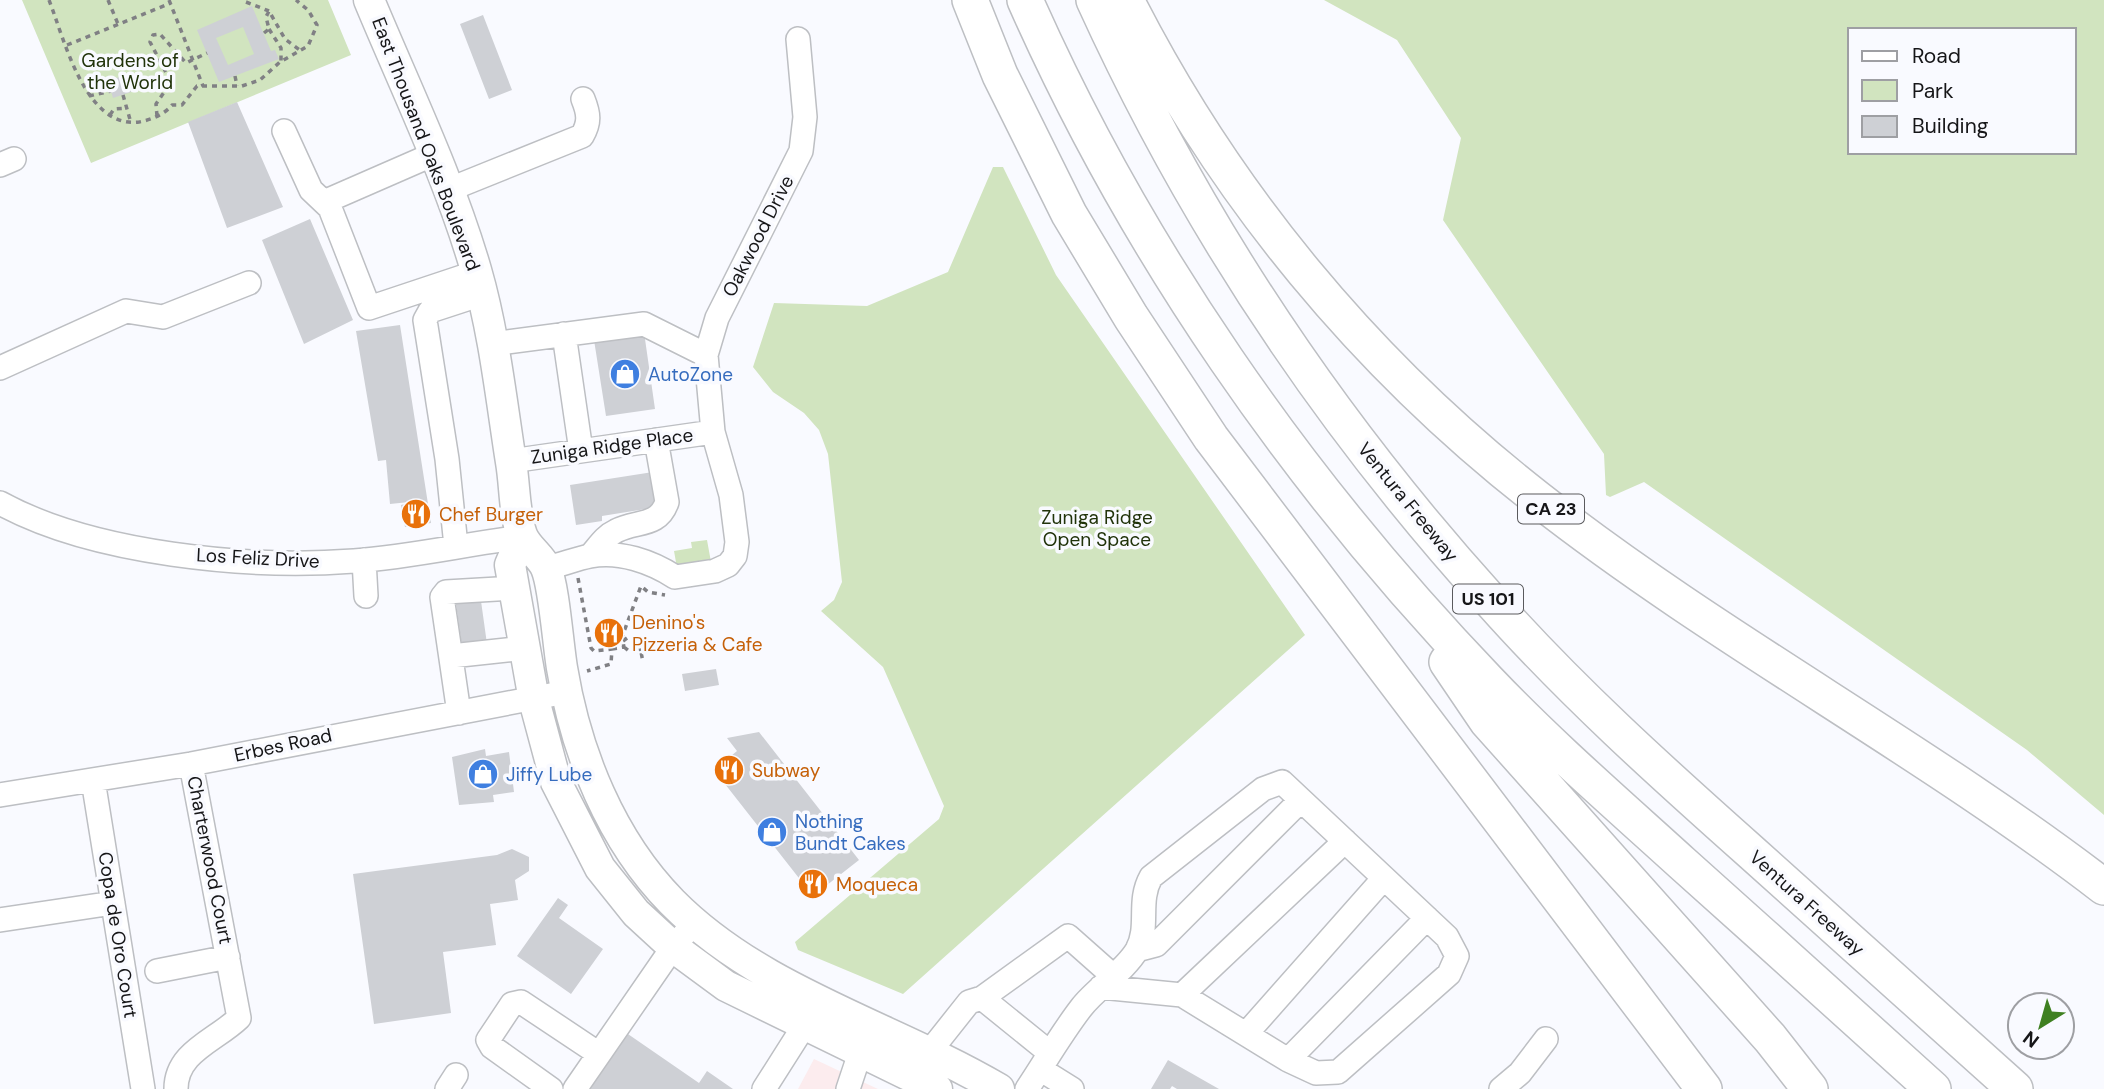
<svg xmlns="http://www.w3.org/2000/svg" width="2104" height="1089" viewBox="0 0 2104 1089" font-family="'DM Sans',sans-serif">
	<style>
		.commercial { fill: #fcecee }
		.green { fill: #d1e4bf; fill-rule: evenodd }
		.building { fill: #ced0d5; fill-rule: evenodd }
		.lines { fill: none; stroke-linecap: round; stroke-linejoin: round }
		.minor-casing { stroke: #bdbfc3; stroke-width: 26 }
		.major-casing { stroke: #bdbfc3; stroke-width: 33 }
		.highway-casing { stroke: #bdbfc3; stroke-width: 38 }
		.path { stroke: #808084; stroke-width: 3.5; stroke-dasharray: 5 5; stroke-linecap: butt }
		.minor { stroke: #fff; stroke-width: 23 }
		.major { stroke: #fff; stroke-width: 30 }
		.highway { stroke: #fff; stroke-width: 35 }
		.labels { text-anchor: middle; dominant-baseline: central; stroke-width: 7; stroke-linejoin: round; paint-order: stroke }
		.shield { fill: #f9faff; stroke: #5a5a5d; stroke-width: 2 }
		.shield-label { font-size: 18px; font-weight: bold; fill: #161618 }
		.park-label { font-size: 19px; fill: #21330a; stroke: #f9faff }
		.street-label { font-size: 19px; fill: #161618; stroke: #f9faff }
		.shop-label { font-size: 19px; fill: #366cbe; stroke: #f9faff; text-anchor: start }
		.food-label { font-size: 19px; fill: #c56008; stroke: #f9faff; text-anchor: start }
	</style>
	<rect width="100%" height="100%" fill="#f9faff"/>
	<path class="commercial" d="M814 1059 878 1089H798Z"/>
	<path class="green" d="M22 0H328L351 55 91 163Z
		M1324 0H2104V815L2027 750 1644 482 1610 497 1606 495 1604 454 1443 220 1461 138 1397 40ZM1850 30H2074V152H1850Z
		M993 167H1003L1056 275 1305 635 903 994 798 950 795 942 939 819 944 806 883 667 821 611 834 600 842 582 828 454 819 430 804 413 773 392 753 367 774 303 867 306 948 272Z
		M707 540 711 562 677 568 674 551 692 548 691 542Z"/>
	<path class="building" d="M252 6 271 51 275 50 279 59 219 82 197 30ZM243 27 254 54 228 65 216 38Z
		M483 15 512 90 489 99 460 24Z
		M125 75 131 92 113 98 108 81Z
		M237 102 283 207 227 228 188 122Z
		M310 219 353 320 304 344 262 240Z
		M400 325 431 523 405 527 401 505 419 501 390 504 386 460 378 461 356 331Z
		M644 332 655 409 606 416 594 340Z
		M653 472 658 507 602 516V521L576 525 570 485Z
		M481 601 487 644 462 647 456 604Z
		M716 669 719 685 685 691 682 674Z
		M759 732 859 860 813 896 714 770 737 751 727 738Z
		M485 749 486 756 509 752 514 792 493 795 494 802 459 805 452 757Z
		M512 849 529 857V871L515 880 518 900 490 904 496 945 443 952 451 1013 374 1024 353 874 497 855Z
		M558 898 568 905 559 918 603 949 571 994 517 956Z
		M625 1032 699 1083 707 1071 733 1089H590L588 1087Z
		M1168 1060 1219 1089H1177L1172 1086 1170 1089H1151Z"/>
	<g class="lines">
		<g class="minor-casing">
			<path id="minor" d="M284 131 311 190 330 208 369 308 477 272
				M0 165 14 159
				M448 190 582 136C590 122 589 114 583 99
				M324 202 434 154
				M564 334 581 451
				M492 344 644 324 706 355
				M0 368 126 311 163 317 249 283
				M511 461 713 432
				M0 503C93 554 248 569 354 561 410 557 466 544 522 537
				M456 546 447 459 425 320 430 311 482 294
				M591 555C599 546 605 536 616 531 636 520 658 528 667 502L656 440
				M364 560 366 596
				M546 568C561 565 575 559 590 556 619 550 652 562 675 577L715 571 728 565 735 556 737 542 731 495 713 432 706 355 717 318 801 151 805 117 798 39
				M451 656 525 648
				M459 713 442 597 446 592 514 588
				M93 780 143 1089
				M0 795 191 764 566 692
				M0 920 113 903
				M1137 950 1156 945 1301 800
				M157 971 228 957
				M1182 995 1345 841
				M982 998 1050 1053
				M1246 1034 1384 878
				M1288 1060 1427 918
				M919 1065 969 1002 982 998 1068 936 1112 975
				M1040 1069 1072 1089
				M176 1089C176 1052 215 1041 239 1018L191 764
				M447 1089 456 1075
				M551 1089 492 1047 488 1040 512 1004 521 1002 599 1054
				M575 1089 673 947 695 922
				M764 1089 804 1026
				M848 1089 860 1053
				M1027 1089C1045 1062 1061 1034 1081 1008 1096 988 1124 972 1137 950 1150 926 1137 902 1151 877L1263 789 1282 782 1447 937 1457 956 1449 974 1338 1072 1316 1073 1288 1060 1182 995 1101 987
				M1501 1089 1520 1073 1546 1039"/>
		</g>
		<g class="major-casing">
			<path id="major" d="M369 0C406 89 449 177 476 270 494 332 501 398 511 462 515 485 514 514 522 535 527 548 541 556 546 568 554 586 558 644 562 668 576 753 611 840 672 902 761 992 892 1026 999 1089
				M522 537 510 565 534 700 556 782 600 868 636 913 673 947 726 986 937 1089"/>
		</g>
		<g class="highway-casing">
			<path id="highway" d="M970 0 1000 75 1069 214 1131 317 1211 438 1704 1089
				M1025 0C1136 251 1298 483 1488 681 1549 745 1616 803 1682 863 1766 938 1850 1014 1933 1089
				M1094 0C1194 220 1329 422 1491 601 1571 691 1661 772 1751 852 1839 931 1927 1010 2015 1089
				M1126 0C1225 195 1366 365 1538 499 1718 640 1923 748 2104 887
				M1447 662 1487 721 1770 1038 1810 1089"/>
		</g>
		<path class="path" d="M49 0C64 38 85 129 139 122 151 120 165 114 172 105H182L197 86H242L260 80 280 62 308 46 317 25 308 10 296 0
			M108 0 118 24
			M169 0 203 86
			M246 2 269 11
			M269 29 281 48V61
			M264 33 269 29 266 17 269 11 285 39 301 51
			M67 45 171 3
			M235 76 237 86
			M123 95 131 123
			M89 96 111 91
			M110 115 114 109 127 108
			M157 116 156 104 171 82 150 42 153 35 160 34 186 63 207 53
			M578 578 591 648 594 651 612 649 611 664 587 671
			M623 641 627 638 639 645 641 652
			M624 647 630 652H641L643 662
			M612 649 624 647 622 637 641 586 648 592 665 595"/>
		<use href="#minor" class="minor"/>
		<use href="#major" class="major"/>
		<use href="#highway" class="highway"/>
	</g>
	<defs>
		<g id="shop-disc" transform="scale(1.575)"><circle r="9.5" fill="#3f7fe0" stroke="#f9faff"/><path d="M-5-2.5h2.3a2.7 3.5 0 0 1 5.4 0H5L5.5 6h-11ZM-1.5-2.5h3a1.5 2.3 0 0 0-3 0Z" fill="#fff"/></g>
		<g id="restaurant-disc" transform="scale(1.575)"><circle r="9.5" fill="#e8710a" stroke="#f9faff"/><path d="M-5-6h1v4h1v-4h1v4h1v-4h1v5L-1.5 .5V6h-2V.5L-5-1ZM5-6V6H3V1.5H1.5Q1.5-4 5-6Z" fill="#fff"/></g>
	</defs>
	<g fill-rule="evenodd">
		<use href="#shop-disc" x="625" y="374"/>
		<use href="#restaurant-disc" x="416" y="514"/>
		<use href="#restaurant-disc" x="609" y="633"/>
		<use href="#restaurant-disc" x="729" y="770"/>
		<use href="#shop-disc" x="483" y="774"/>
		<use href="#shop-disc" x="772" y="832"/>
		<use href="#restaurant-disc" x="813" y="884"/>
	</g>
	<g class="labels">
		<g class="shield">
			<rect x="1518" y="494.5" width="66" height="29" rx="5"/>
			<rect x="1453" y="584.5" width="70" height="29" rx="5"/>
		</g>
		<g class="shield-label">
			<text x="1551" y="509">CA 23</text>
			<text x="1488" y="599">US 101</text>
		</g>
		<g class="park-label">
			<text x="130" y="60">Gardens of<tspan x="130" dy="22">the World</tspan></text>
			<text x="1097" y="517">Zuniga Ridge<tspan x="1097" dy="22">Open Space</tspan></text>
		</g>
		<g class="street-label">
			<text transform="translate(426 144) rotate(69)">East Thousand Oaks Boulevard</text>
			<text transform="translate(758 236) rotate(-63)">Oakwood Drive</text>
			<text transform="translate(612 446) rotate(-8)">Zuniga Ridge Place</text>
			<text transform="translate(1408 502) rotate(51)">Ventura Freeway</text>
			<text transform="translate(258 558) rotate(3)">Los Feliz Drive</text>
			<text transform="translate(283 745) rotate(-12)">Erbes Road</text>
			<text transform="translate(210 860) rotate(79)">Charterwood Court</text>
			<text transform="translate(1807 903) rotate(42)">Ventura Freeway</text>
			<text transform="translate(118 935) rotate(81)">Copa de Oro Court</text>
		</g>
		<g class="shop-label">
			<text x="648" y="374">AutoZone</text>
			<text x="506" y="774">Jiffy Lube</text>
			<text x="795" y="821">Nothing<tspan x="795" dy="22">Bundt Cakes</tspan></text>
		</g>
		<g class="food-label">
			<text x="439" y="514">Chef Burger</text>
			<text x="632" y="622">Denino's<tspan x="632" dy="22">Pizzeria &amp; Cafe</tspan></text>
			<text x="752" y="770">Subway</text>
			<text x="836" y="884">Moqueca</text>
		</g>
	</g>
	<rect x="1848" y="28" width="228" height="126" fill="#f9faff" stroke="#9e9fa3" stroke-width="2"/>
	<rect x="1862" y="51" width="35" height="10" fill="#ffffff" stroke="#9e9fa3" stroke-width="2"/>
	<text x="1912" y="63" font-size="21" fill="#161618">Road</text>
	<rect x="1862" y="80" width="35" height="21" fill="#d1e4bf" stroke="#9e9fa3" stroke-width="2"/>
	<text x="1912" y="98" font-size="21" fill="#161618">Park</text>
	<rect x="1862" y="116" width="35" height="21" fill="#ced0d5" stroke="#9e9fa3" stroke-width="2"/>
	<text x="1912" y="133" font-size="21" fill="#161618">Building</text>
	<g transform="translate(2041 1026) rotate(217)"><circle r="33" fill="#f9faff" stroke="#9e9fa3" stroke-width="2"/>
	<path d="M0-5L12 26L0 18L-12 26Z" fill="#3f8021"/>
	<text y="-10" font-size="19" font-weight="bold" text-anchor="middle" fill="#161618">N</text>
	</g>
</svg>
